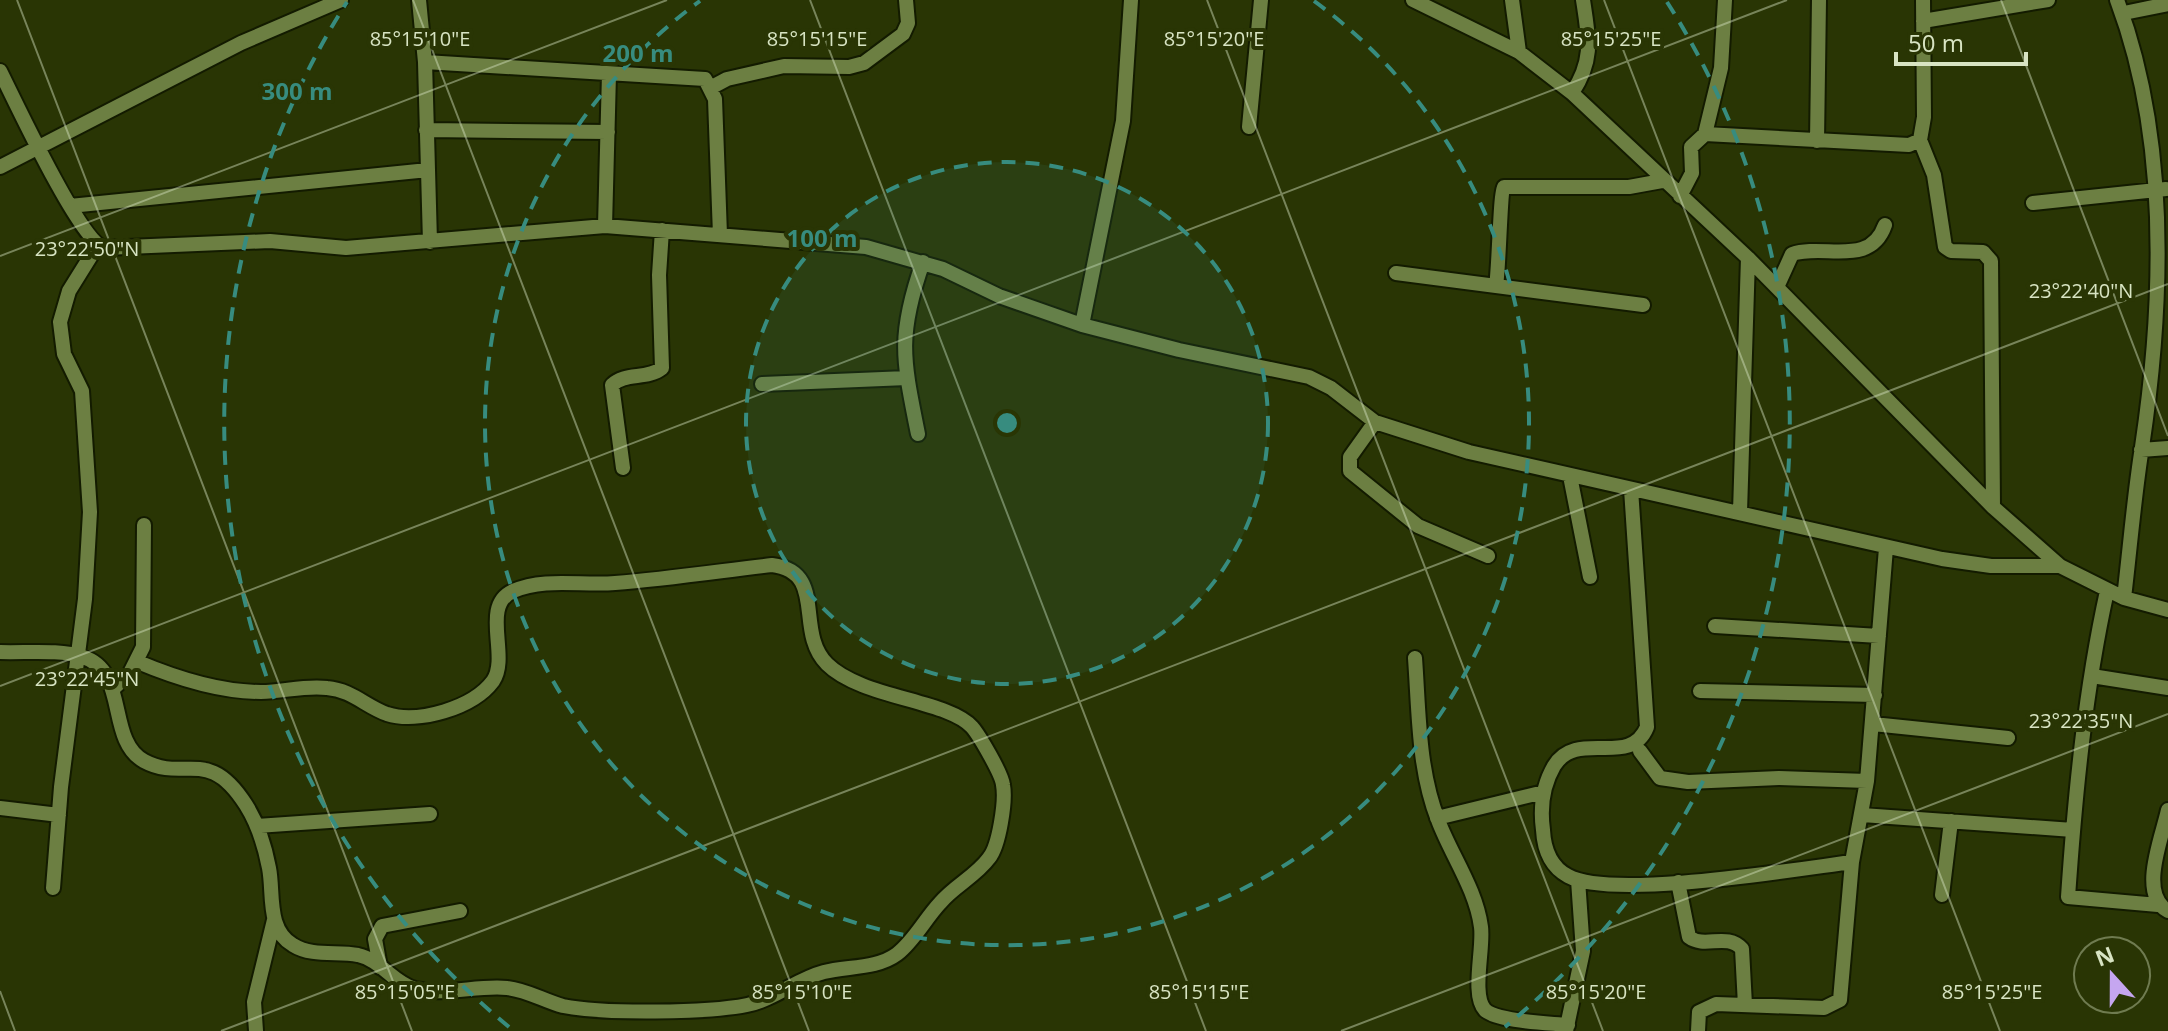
<svg xmlns="http://www.w3.org/2000/svg" width="2168" height="1031" viewBox="0 0 2168 1031" font-family="'Open Sans',sans-serif">
	<style>
		.lines { fill: none; stroke-linecap: round; stroke-linejoin: round }
		.street-casing { stroke: #131b00; stroke-width: 18 }
		.street { stroke: #6c7f42; stroke-width: 14 }
		.ticks { fill: none; stroke: #d8e4c3; stroke-width: 2; stroke-opacity: 0.45 }
		.ring { fill: none; stroke: #378c7f; stroke-width: 4; stroke-dasharray: 14 10 }
		.ticks-label { font-size: 20px; text-anchor: middle; fill: #d8e4c3; stroke: #293504; stroke-width: 8; stroke-linejoin: round; paint-order: stroke }
		.centre { fill: #378c7f; stroke: #293504; stroke-width: 4 }
		.ring-label { font-size: 24px; text-anchor: middle; font-weight: bold; fill: #378c7f; stroke: #293504; stroke-width: 8; stroke-linejoin: round; paint-order: stroke }
	</style>
	<rect width="100%" height="100%" fill="#293504"/>
	<g class="lines">
		<g class="street-casing">
			<path id="street" d="M419 0 425 62 430 242
				M1413 0 1519 52 1572 93 1748 258 1993 507 2060 566 2124 598 2168 610
				M1512 0 1519 52
				M2117 0C2168 135 2164 300 2142 447 2134 497 2130 548 2124 598
				M2124 13 2168 4
				M1923 21 2048 0
				M425 62 705 79 715 99 720 235
				M0 71C15 101 80 241 104 248L270 241 346 248 605 226 866 247 943 269 999 296 1082 325 1179 350 1309 377 1331 388 1375 422 1469 452 1942 559 1991 566H2060
				M712 87 727 79 784 66 849 67 864 63 903 34 908 23 906 0
				M1572 93C1594 60 1589 39 1583 0
				M1249 127 1261 0
				M426 130 608 132
				M1705 134 1721 68 1725 0
				M1920 140 1934 175 1945 247 1951 251 1983 252 1991 261 1993 507
				M1817 141 1819 0
				M0 167 241 43 341 0
				M1680 196 1692 173 1691 147 1705 134 1909 145 1920 140 1924 117 1923 0
				M2033 203 2166 189
				M70 206 428 170
				M605 226 609 74
				M1396 273 1643 305
				M1496 286C1499 269 1500 192 1504 187H1629L1662 181
				M1777 287 1792 254C1824 243 1870 268 1885 225
				M1082 325 1123 121 1131 0
				M762 384 907 378
				M1375 422 1350 457V471L1418 526 1488 556
				M918 434C903 359 897 336 923 262
				M2141 450 2168 448
				M623 468 612 385C625 372 647 380 662 368L659 275 662 230
				M1570 476 1590 577
				M1631 489 1647 727C1630 769 1577 728 1554 766 1543 785 1540 808 1543 830 1544 849 1551 867 1568 876 1612 900 1797 869 1852 862
				M1740 512 1748 258
				M2107 591C2085 691 2075 795 2068 897L2158 905
				M1715 626 1879 636
				M0 652C26 653 59 649 83 657 129 671 106 740 144 761 185 783 208 745 246 805 258 824 265 847 269 868 274 893 266 929 293 945 312 957 337 951 358 955 381 960 393 983 415 989 446 996 477 985 507 988 527 990 544 1001 563 1006 602 1014 708 1013 747 1005 775 999 797 979 824 972 847 966 877 969 897 954 914 941 925 919 940 903 954 886 976 876 989 858 999 846 1006 801 1003 785 1002 774 979 735 972 727 948 700 861 698 827 664 794 631 828 572 772 565 720 571 668 579 615 583 582 586 545 577 513 591 480 606 510 656 493 681 473 708 418 724 387 714 365 706 352 690 327 688 305 685 283 692 261 692 218 692 176 678 138 662
				M1415 658C1419 712 1418 769 1438 820 1451 855 1476 889 1481 927 1484 948 1471 995 1485 1010 1498 1022 1549 1023 1568 1025
				M2092 676 2168 688
				M113 689 130 673 143 647 144 525
				M1700 691 1875 695
				M1873 724 2008 738
				M1640 751 1660 778 1688 782 1779 778 1867 781
				M0 808 59 815
				M2168 810C2162 838 2138 894 2168 911
				M1862 815 2073 830
				M1437 818 1544 792
				M257 826 430 814
				M1678 882 1689 937C1705 949 1727 932 1742 949L1745 1005
				M53 888 61 787 85 599 90 512 82 391 64 354 60 322 69 291 97 246
				M1942 895 1951 821
				M380 967 375 939 382 926 460 911
				M256 1031 254 1002 274 920
				M1566 1031 1583 951 1578 880
				M1698 1031 1699 1012 1716 1004 1824 1008 1840 1000 1852 862 1867 781 1886 548"/>
		</g>
		<use href="#street" class="street"/>
	</g>
	<path class="ticks" d="M17 0 412 1031M413 0 809 1031M810 0 1206 1031M1207 0 1603 1031M1604 0 2000 1031M2001 0 2168 436M0 256 667 0M0 686 1787 0M0 991 15 1031M221 1031 2168 284M1341 1031 2168 714"/>
	<circle cx="1007" cy="423" r="261" fill="#378c7f" fill-opacity=".12"/>
	<g class="ring">
		<circle cx="1007" cy="423" r="261"/>
		<path d="M1314 1A522 522 0 1 1 700 1"/>
		<path d="M509 1027A783 783 0 0 1 347 2M1667 2A783 783 0 0 1 1505 1027"/>
	</g>
	<g class="ticks-label">
		<text x="420" y="46">85°15'10"E</text>
		<text x="817" y="46">85°15'15"E</text>
		<text x="1214" y="46">85°15'20"E</text>
		<text x="1611" y="46">85°15'25"E</text>
		<text x="87" y="256">23°22'50"N</text>
		<text x="2081" y="298">23°22'40"N</text>
		<text x="87" y="686">23°22'45"N</text>
		<text x="2081" y="728">23°22'35"N</text>
		<text x="405" y="999">85°15'05"E</text>
		<text x="802" y="999">85°15'10"E</text>
		<text x="1199" y="999">85°15'15"E</text>
		<text x="1596" y="999">85°15'20"E</text>
		<text x="1992" y="999">85°15'25"E</text>
	</g>
	<circle cx="1007" cy="423" r="12" class="centre"/>
	<g class="ring-label">
		<text x="638" y="62">200 m</text>
		<text x="297" y="100">300 m</text>
		<text x="822" y="247">100 m</text>
	</g>
	<g transform="translate(2112 975) rotate(339)"><circle r="38" fill="#293504" stroke="#6f7b50" stroke-width="2"/>
	<path d="M0-6L14 30L0 20L-14 30Z" fill="#c5a6f0"/>
	<text y="-12" font-size="22" font-weight="bold" text-anchor="middle" fill="#d8e4c3">N</text>
	</g>
	<path d="M1896 52v12h130v-12" fill="none" stroke="#d8e4c3" stroke-width="4"/>
	<text x="1908" y="52" font-size="24" fill="#d8e4c3" stroke="#293504" stroke-width="6" paint-order="stroke">50 m</text>
</svg>
